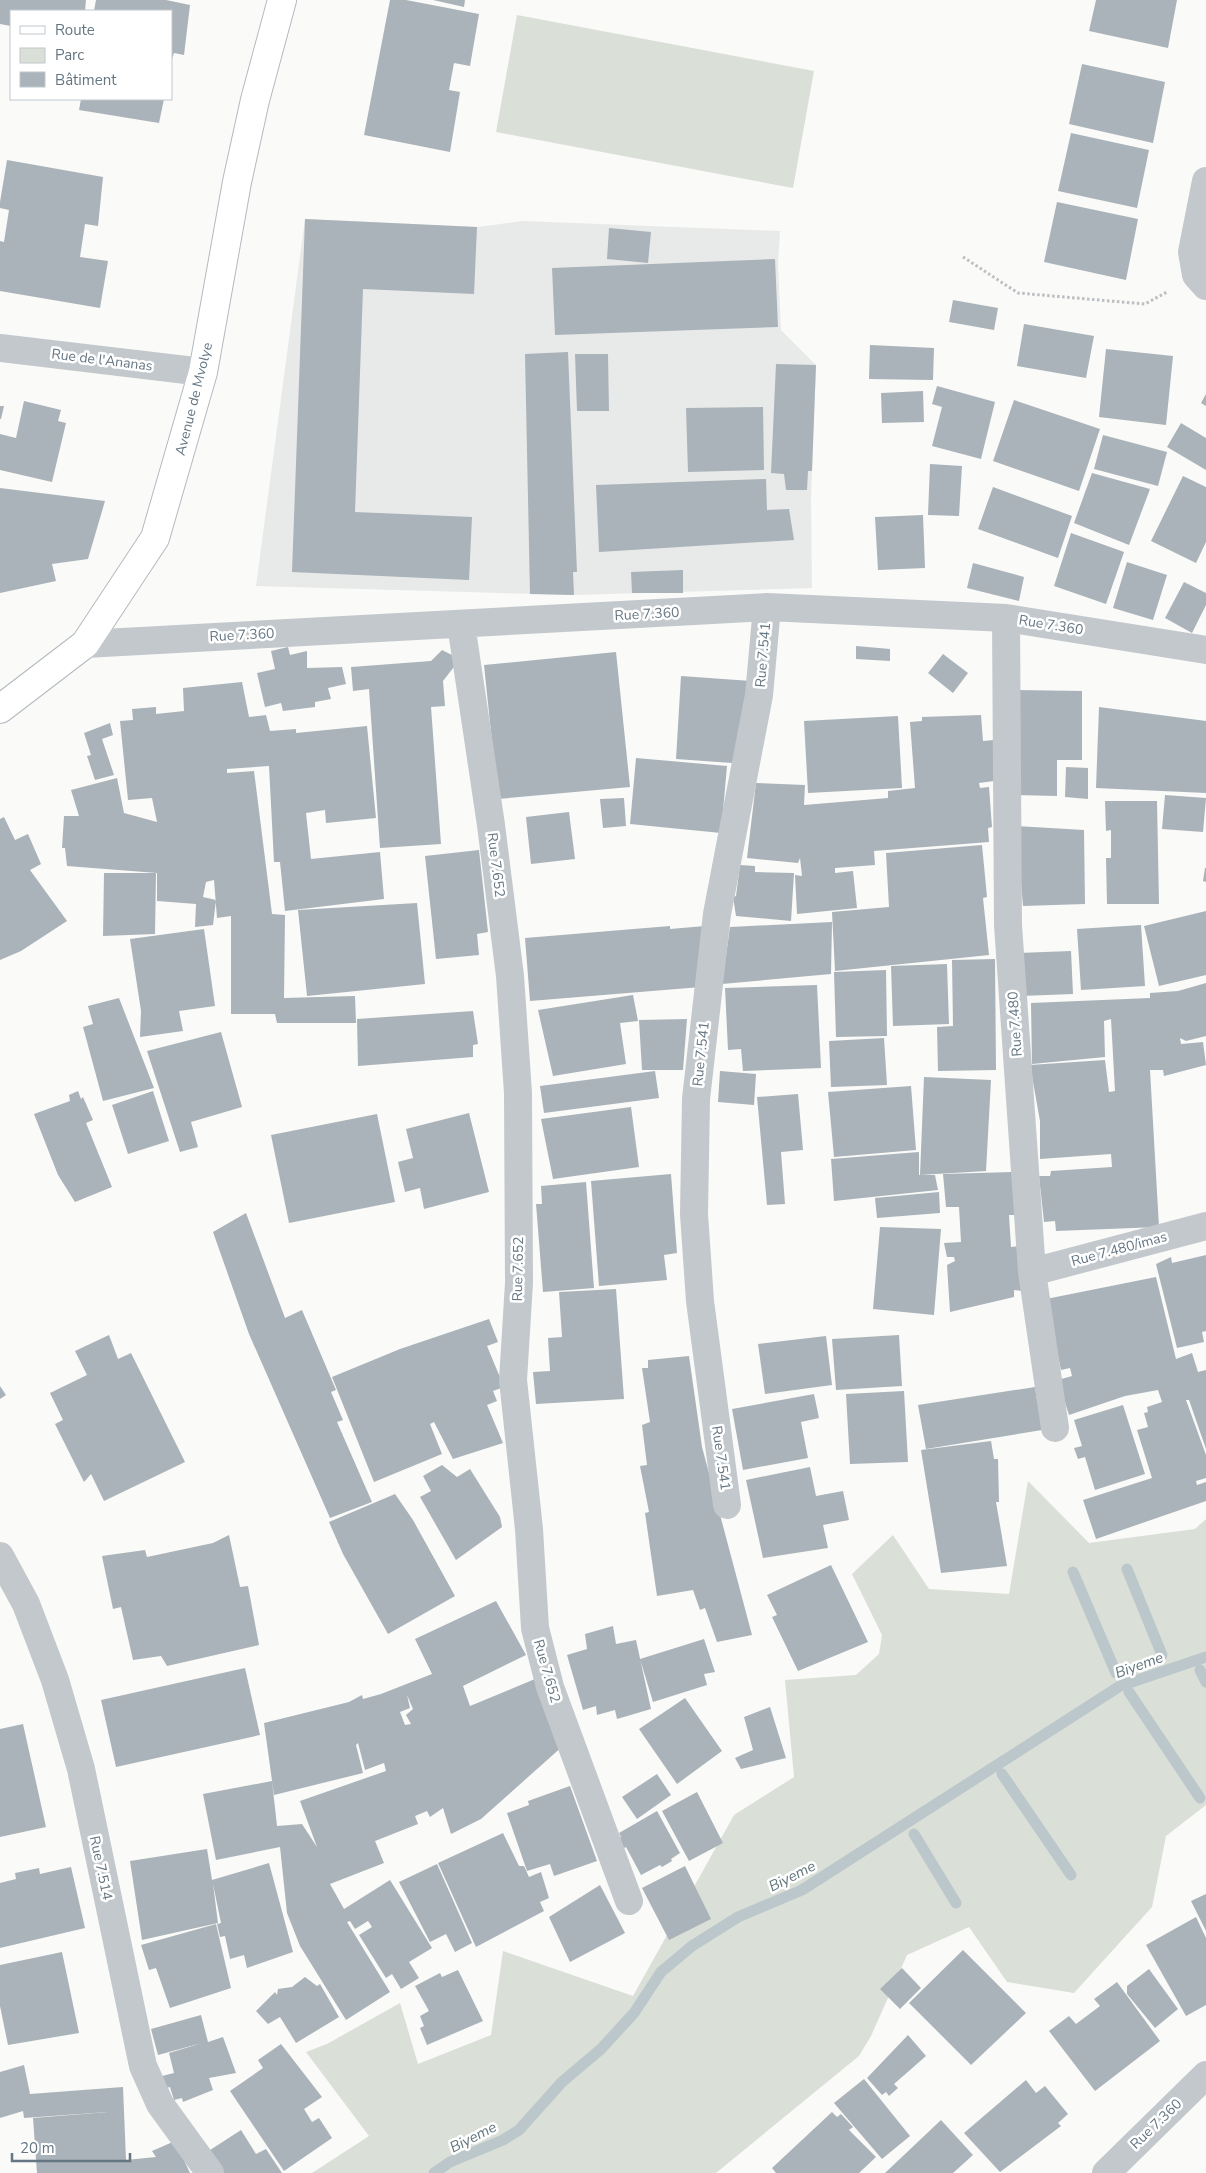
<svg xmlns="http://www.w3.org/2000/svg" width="1206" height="2173" viewBox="0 0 1206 2173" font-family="'Nunito Sans',sans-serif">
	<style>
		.built { fill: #e8e9e9 }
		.green { fill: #dadfd7 }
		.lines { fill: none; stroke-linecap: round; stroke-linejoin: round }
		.stream { stroke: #bbc7cb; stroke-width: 11 }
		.building { fill: #aab3b9; fill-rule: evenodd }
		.secondary-casing { stroke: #b3babf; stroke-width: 30 }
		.path { stroke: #bbbfc2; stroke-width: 3; stroke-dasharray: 2.5 2.5; stroke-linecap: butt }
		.street { stroke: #c3c8cc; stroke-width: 28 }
		.secondary { stroke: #fff; stroke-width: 28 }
		.labels { text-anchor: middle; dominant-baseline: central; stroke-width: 5; stroke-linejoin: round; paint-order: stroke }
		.street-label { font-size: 14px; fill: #657683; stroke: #fff }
		.water-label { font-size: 15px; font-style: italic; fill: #60757c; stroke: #fff }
	</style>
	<rect width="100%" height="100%" fill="#fafaf8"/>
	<path class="built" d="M305 219 477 227 523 221 780 231 778 264 781 330 816 365 811 497 812 588 574 595 256 586Z"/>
	<path class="green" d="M517 15 814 71 793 188 496 132Z
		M1028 1481 1089 1543 1195 1529 1206 1519V1805L1166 1836 1152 1907 1074 1993 1007 1982 969 1927 907 1955 871 2036 859 2056 716 2173H312L369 2136 306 2052 327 2044 400 2003 418 2064 491 2035 503 1951 633 1996 734 1815 794 1777 785 1680 856 1675 879 1654 882 1635 852 1574 893 1535 929 1589 1009 1594Z"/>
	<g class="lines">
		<path class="stream" d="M1127 1569 1162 1655
			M1073 1572 1116 1673
			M1200 1670 1206 1682
			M1129 1692 1200 1798
			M1002 1774 1071 1875
			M914 1834 956 1903
			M434 2173 450 2162 503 2140 519 2130 562 2082 601 2049 634 2013 661 1972 692 1946 738 1917 802 1890 1120 1686 1206 1657"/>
	</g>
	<path class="building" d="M0 0H86L85 11H11V26L0 24Z
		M96 0H166L190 5 184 55 174 53 171 62V11H94Z
		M390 0H406L479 14 470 66 454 63 449 90 460 92 450 152 364 135Z
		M433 0H465L464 7Z
		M1096 0H1177L1168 48 1089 31Z
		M1082 64 1165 82 1153 143 1069 124Z
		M81 99H164L159 123 79 110Z
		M1071 133 1149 150 1137 208 1058 191Z
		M7 160 103 177 98 226 85 224 80 257 108 261 100 308 0 291V241L4 242 9 210 0 208V202Z
		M1057 202 1138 219 1126 280 1044 262Z
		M305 219 477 227 474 294 363 289 355 512 472 517 469 580 292 572Z
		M609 228 651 232 648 263 607 259Z
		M775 259 778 327 555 335 552 268Z
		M953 300 998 308 994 330 949 322Z
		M1024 324 1094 336 1086 378 1017 366Z
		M870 345 934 348 933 380 869 379Z
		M1106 349 1173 356 1166 425 1099 417Z
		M568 352 577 572H573L574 595 530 594 525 354Z
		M575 354H608L609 411H577Z
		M776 364 816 365 812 471H808L807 490H786L784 474 771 473Z
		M937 386 995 402 981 459 932 446 942 407 932 404Z
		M923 391 924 422 882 423 881 393Z
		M1206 394V406L1201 403Z
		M1014 400 1100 429 1079 491 993 461Z
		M24 401 61 410 58 421 66 423 52 482 0 470V434L16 438Z
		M0 406H4L1 419H0Z
		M763 407 764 470 688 472 686 408Z
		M1181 423 1206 438V470L1167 447Z
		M1103 435 1167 452 1158 486 1094 469Z
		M930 464 962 466 959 516 928 515Z
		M1092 473 1150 489 1129 545 1074 523Z
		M1183 476 1206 487V542L1196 563 1151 541Z
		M766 479 767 510 789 509 794 540 599 552 596 485Z
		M993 487 1072 516 1058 558 978 529Z
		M0 488 105 501 88 559 52 564 56 581 0 593Z
		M923 515 925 568 878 570 875 517Z
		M1071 533 1124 552 1106 604 1054 586Z
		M1127 562 1167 575 1153 620 1113 608Z
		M973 563 1024 577 1019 601 967 588Z
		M683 570V593H632L631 572Z
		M1184 582 1206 593V605L1192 633 1165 618Z
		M856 646 890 649V661L856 659Z
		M288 647 290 655 307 651V668L342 667 346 684 328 688 331 699 315 702V707L283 711 281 703 265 707 257 673 275 669 271 651Z
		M442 650 460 659 443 681 445 706 431 707 441 844 380 848 369 689 353 691 351 667 431 661Z
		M616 652 630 787 498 799 484 665Z
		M943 654 968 673 953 693 928 673Z
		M681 676 751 681 746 764 676 759Z
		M242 682 249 717 266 715 270 731 296 729V733L367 726 376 818 326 823 325 810 306 813 311 859 380 852 384 899 285 911 280 862H274L269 766 227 769V773L254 771 272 914 285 915 284 998 355 996 356 1023H277L275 1014H231V916L217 918 214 880 206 882 203 897 216 900 213 925 195 927 196 904 157 901V873L67 866 65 848H62L64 816H79L71 790 117 778 124 813 157 822 152 798 128 800 120 721 133 720 132 709 156 707V714L184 711 183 688Z
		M1016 690 1082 691V760H1057V796L1016 795Z
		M1099 707 1206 721V793L1096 788Z
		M981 715 983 741 994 740V781L979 783 980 788 989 787 992 827 988 828 989 842 874 851 875 865 835 868V873L853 871 857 908 797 914 795 875 802 876 800 858 798 863 747 858 756 783 805 785 804 805 888 798V791L915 788 910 722 922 721V717Z
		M898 716 902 788 808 793 804 721Z
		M110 723 113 735 102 739 114 775 95 780 87 756 91 755 84 733Z
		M636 758 727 766 721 833 630 824Z
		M1066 767 1088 768V799L1065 797Z
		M1165 795 1206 798 1203 832 1162 829Z
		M624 798 626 826 603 828 600 799Z
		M1105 801H1157L1159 904H1107L1106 858H1111V830L1106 831Z
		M569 812 575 859 531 864 526 817Z
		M4 817 15 840 28 834 41 864 30 870 67 921 21 951 0 960V819Z
		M1016 826 1084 830 1085 904 1023 906Z
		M982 845 987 897 983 898 989 955 835 971 832 912 889 907 886 853Z
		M479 850 488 932 477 934 479 955 436 959 425 856Z
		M740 865 755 866V872L794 873 791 921 736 916 733 897 736 896Z
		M1205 868H1206V882L1203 881Z
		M104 873H156L155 934 103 936Z
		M417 903 425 984 307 996 298 910Z
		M1206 911V975L1159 986 1144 926Z
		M832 922 831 974 722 984 730 927Z
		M1141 925 1145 986 1081 990 1077 929Z
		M670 926V929L705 926 701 987 530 1001 525 938Z
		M204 929 215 1006 179 1011 183 1031 140 1037 141 1011 130 939Z
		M1071 951 1073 994 1020 996 1018 953Z
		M995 959 996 1070 938 1071 937 1027 953 1026 952 960Z
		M947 964 949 1024 893 1026 891 966Z
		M886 970 887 1036 836 1037 834 972Z
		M1206 983V1036L1186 1041 1180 1038 1181 1044 1203 1042 1206 1065 1164 1076 1163 1070H1150L1159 1227 1056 1231 1055 1221 1044 1222 1039 1176H1050L1051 1171 1112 1167 1111 1154 1040 1159V1121L1030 1065 1105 1060 1109 1092 1115 1091 1111 1019 1104 1021 1105 1057 1032 1064 1031 1003 1150 998V993L1178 991Z
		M817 985 821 1068 743 1071 741 1049 728 1050 725 988Z
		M633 995 638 1021 620 1023 626 1064 553 1076 538 1010Z
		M119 998 154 1088 103 1101 83 1027 93 1024 88 1006Z
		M473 1011 478 1044 473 1045V1057L358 1066 357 1019Z
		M687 1019 683 1070H642L639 1020Z
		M221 1032 242 1107 191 1122 198 1147 180 1152 147 1051Z
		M884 1038 887 1085 831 1087 829 1041Z
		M655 1071 659 1098 544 1113 540 1086Z
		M720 1071 756 1074 754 1105 718 1102Z
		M924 1077 991 1080 986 1171 920 1175Z
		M911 1086 916 1150 834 1157 828 1092Z
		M78 1091 81 1099 83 1097 93 1120 86 1123 112 1187 75 1202 58 1175 34 1114 70 1101 69 1095Z
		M153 1091 169 1141 128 1154 112 1105Z
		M798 1094 803 1150 781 1152 785 1204 767 1205 757 1097Z
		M631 1107 639 1167 553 1179 541 1119Z
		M469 1113 489 1192 424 1209 420 1188 405 1192 398 1162 413 1158 406 1129Z
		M377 1114 395 1202 289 1223 271 1135Z
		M919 1152V1175H916H935L938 1190 834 1201 831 1159Z
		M1013 1172 1017 1215H1009L1011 1247 1019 1246 1023 1291 1014 1290V1297L950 1312 947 1265 955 1261 954 1257H947L944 1243 961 1242 959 1207H946L943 1174Z
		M671 1174 677 1253 664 1255 667 1280 599 1286 591 1181Z
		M586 1182 594 1288 543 1292 536 1204H542L541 1186Z
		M939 1192 940 1213 877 1218 875 1198Z
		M246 1213 285 1318 302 1310 336 1390 331 1392 343 1420 337 1422 372 1502 330 1518 249 1334 213 1232Z
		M880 1227 941 1229 934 1315 873 1309Z
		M1206 1255V1331L1202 1332 1204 1342 1177 1348 1156 1264 1171 1257 1172 1263Z
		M1156 1277 1176 1359 1192 1353 1198 1372 1206 1370V1449L1189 1400H1186L1206 1455V1478L1196 1481 1197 1485 1206 1482V1501L1096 1539 1083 1500 1152 1478 1137 1430 1148 1427 1144 1413 1148 1412 1147 1407 1162 1402 1158 1390 1125 1396 1069 1415 1058 1380 1072 1376 1070 1368 1061 1370 1046 1299Z
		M616 1289 624 1399 536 1404 533 1372 550 1371 548 1338 562 1337 559 1292Z
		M489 1319 498 1342 487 1346 504 1387 493 1391 497 1401 487 1405 503 1443 453 1459 434 1422 430 1424 442 1454 374 1482 332 1377 400 1349Z
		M109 1335 118 1359 131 1353 185 1462 104 1501 91 1474 84 1482 55 1424 63 1420 50 1393 87 1375 75 1351Z
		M899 1335 902 1386 836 1390 832 1339Z
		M826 1336 832 1385 765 1394 758 1344Z
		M689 1356 702 1447 752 1635 717 1642 705 1608 700 1610 693 1590 657 1596 645 1513 649 1512 640 1466 647 1465 642 1425 650 1422 642 1368H648V1360Z
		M0 1386 6 1395 0 1399Z
		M1035 1387 1042 1430 926 1449 918 1405Z
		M904 1391 908 1462 850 1464 846 1394Z
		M814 1394 819 1418 801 1422 808 1458 743 1470 732 1409Z
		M1123 1405 1145 1474 1095 1490 1085 1457 1078 1459 1074 1448 1082 1446 1074 1420Z
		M991 1441 994 1459H998L999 1502H996L1007 1566 941 1573 921 1450Z
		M442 1465 457 1477 470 1469 500 1517 502 1527 456 1560 420 1497 431 1491 423 1476Z
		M810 1467 816 1496 843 1491 849 1520 823 1525 828 1548 763 1558 746 1480Z
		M395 1494 413 1520 455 1596 388 1634 343 1554 329 1522Z
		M229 1535 240 1587 248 1586 259 1645 167 1666 161 1656 133 1660 121 1607 113 1609 102 1556 145 1550 147 1557 213 1543Z
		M831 1565 868 1642 798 1671 772 1617 777 1615 767 1595Z
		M496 1601 526 1655 463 1686 470 1706 535 1679 564 1745 481 1819 451 1834 443 1808 430 1817 427 1811 415 1816 418 1824 375 1841 384 1863 330 1884 344 1909 390 1880 432 1948 409 1962 419 1978 401 1989 392 1974 386 1978 359 1935 372 1927 368 1921 355 1929 350 1921 347 1922 390 1992 346 2020 300 1946 287 1913 280 1847 216 1860 203 1794 272 1781 277 1826 302 1824 317 1847 300 1801 386 1771 384 1763 365 1770 358 1743 356 1745 363 1773 274 1795 264 1723 349 1702 362 1695 363 1699 381 1694 432 1674 415 1639ZM407 1695 413 1709 406 1715 411 1724 405 1725 400 1712 410 1708Z
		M613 1626 616 1644 636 1640 651 1709 617 1719 615 1710 597 1715 596 1706 583 1710 567 1655 587 1649 585 1634Z
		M704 1639 715 1672 704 1674 707 1685 653 1702 640 1659Z
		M245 1668 260 1735 116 1767 101 1700Z
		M685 1698 722 1751 677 1784 639 1729Z
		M770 1707 786 1758 741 1769 735 1758 753 1750 744 1717Z
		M23 1724 46 1827 0 1837V1729Z
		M657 1774 671 1795 637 1819 622 1797Z
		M570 1786 597 1861 554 1876 550 1864 527 1871 507 1813 529 1805 528 1801Z
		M697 1792 723 1843 689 1861 662 1811Z
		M657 1811 680 1853 671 1859 672 1861 662 1867 660 1865 641 1875 626 1847 624 1848 618 1838 621 1837 619 1833Z
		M503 1833 519 1866H524L529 1877 541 1872 549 1898 540 1902 544 1911 476 1947 438 1863Z
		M207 1849 212 1880 269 1863 293 1952 247 1968 244 1955 230 1959 225 1936 220 1937 217 1924 221 1923 213 1884 218 1923 142 1940 130 1861Z
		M437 1864 472 1943 455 1952 446 1934 430 1942 399 1882Z
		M685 1866 711 1919 669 1940 642 1888Z
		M71 1867 85 1928 0 1948V1883L16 1879 15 1873 39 1868 40 1874Z
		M600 1885 625 1933 570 1962 549 1917Z
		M1206 1894V1931L1191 1901Z
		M1196 1917 1206 1938V2005L1186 2016 1146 1945Z
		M216 1924 231 1988 170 2008 156 1968 149 1970 141 1945Z
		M963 1950 1026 2013 971 2065 909 2003Z
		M62 1952 79 2033 8 2045 0 2006V1965Z
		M902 1968 921 1988 900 2009 880 1989Z
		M1149 1969 1178 2009 1155 2028 1127 1994V1986Z
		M458 1970 483 2021 427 2045 420 2028 424 2026 420 2016 429 2011 415 1986 440 1973 442 1977Z
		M305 1977 317 1986 320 1984 339 2017 296 2043 280 2017 268 2024 256 2011 275 1992 277 1995 278 1989 292 1987Z
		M1117 1982 1160 2041 1095 2091 1049 2031 1069 2016 1076 2024 1100 2006 1094 1999Z
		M201 2015 208 2042 223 2037 236 2073 209 2078 213 2090 183 2102 182 2098 174 2100 170 2087 162 2089 158 2077 174 2073 169 2053 202 2043 158 2055 151 2029Z
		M908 2035 926 2056 894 2084 898 2088 889 2096 886 2092 882 2095 867 2078Z
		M281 2044 322 2097 304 2109 312 2122 319 2118 332 2138 284 2171 230 2091 263 2068 258 2060Z
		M24 2065 30 2094 123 2087 126 2160 156 2157 152 2151 175 2141 190 2173H37L33 2118 108 2112 24 2118 23 2111 0 2118V2072Z
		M864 2079 910 2136 882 2159 834 2103Z
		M1026 2080 1036 2093 1045 2086 1068 2114 1058 2123 1061 2126 1000 2172 964 2133Z
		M832 2112 837 2117 841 2114 853 2127 849 2130 876 2157 859 2173H776L772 2168Z
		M941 2120 973 2155 953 2173H885Z
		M241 2130 256 2154 266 2149 282 2173H221L207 2152Z"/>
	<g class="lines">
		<g class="secondary-casing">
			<path id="secondary" d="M0 709 85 644 155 538 203 372 237 182 255 100 282 0"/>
		</g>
		<path class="path" d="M963 257 1018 293 1145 304 1167 292"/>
		<path class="street" d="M1206 181 1192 252 1196 275 1206 286
			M0 348 203 372
			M1006 618 1008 925 1032 1272 1055 1428
			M461 624 491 825 510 976 518 1093 519 1283 513 1380 529 1529 535 1628 550 1687 629 1901
			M85 644 767 607 1006 618 1206 650
			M1032 1272 1206 1226
			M727 1505 700 1301 694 1214 696 1099 717 914 759 695 767 607
			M0 1556 26 1604 55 1680 81 1769 143 2066 160 2104 210 2173
			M1106 2173 1206 2075"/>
		<use href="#secondary" class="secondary"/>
	</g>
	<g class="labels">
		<g class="street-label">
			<text transform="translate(102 360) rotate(7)">Rue de l'Ananas</text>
			<text transform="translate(194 399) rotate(-76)">Avenue de Mvolye</text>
			<text transform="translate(647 614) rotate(-3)">Rue 7.360</text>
			<text transform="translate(1051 625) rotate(9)">Rue 7.360</text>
			<text transform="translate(242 635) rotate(-3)">Rue 7.360</text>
			<text transform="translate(763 655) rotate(-85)">Rue 7.541</text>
			<text transform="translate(496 865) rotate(83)">Rue 7.652</text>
			<text transform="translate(1015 1024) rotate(-94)">Rue 7.480</text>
			<text transform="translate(701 1054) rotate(-84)">Rue 7.541</text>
			<text transform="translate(1119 1249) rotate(-15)">Rue 7.480/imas</text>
			<text transform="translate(518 1269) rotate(-89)">Rue 7.652</text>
			<text transform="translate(721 1458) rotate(82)">Rue 7.541</text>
			<text transform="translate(547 1671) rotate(74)">Rue 7.652</text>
			<text transform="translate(101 1868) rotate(78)">Rue 7.514</text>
			<text transform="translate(1156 2124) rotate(-44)">Rue 7.360</text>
		</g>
		<g class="water-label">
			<text transform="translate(1139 1665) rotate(-20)">Biyeme</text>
			<text transform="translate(792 1876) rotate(-27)">Biyeme</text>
			<text transform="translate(473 2137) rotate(-27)">Biyeme</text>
		</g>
	</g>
	<rect x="10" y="10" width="162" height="90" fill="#ffffff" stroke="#c1c8cd"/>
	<rect x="20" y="26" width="25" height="8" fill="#ffffff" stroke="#c1c8cd"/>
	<text x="55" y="35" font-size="15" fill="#657683">Route</text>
	<rect x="20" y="48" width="25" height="15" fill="#dadfd7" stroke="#c1c8cd"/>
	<text x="55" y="60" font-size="15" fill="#657683">Parc</text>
	<rect x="20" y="72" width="25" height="15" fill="#aab3b9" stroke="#c1c8cd"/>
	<text x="55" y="85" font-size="15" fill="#657683">Bâtiment</text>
	<path d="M12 2153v8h118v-8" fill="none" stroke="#657683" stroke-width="2.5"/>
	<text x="20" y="2153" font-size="15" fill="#657683" stroke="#ffffff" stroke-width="4" paint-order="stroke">20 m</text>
</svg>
